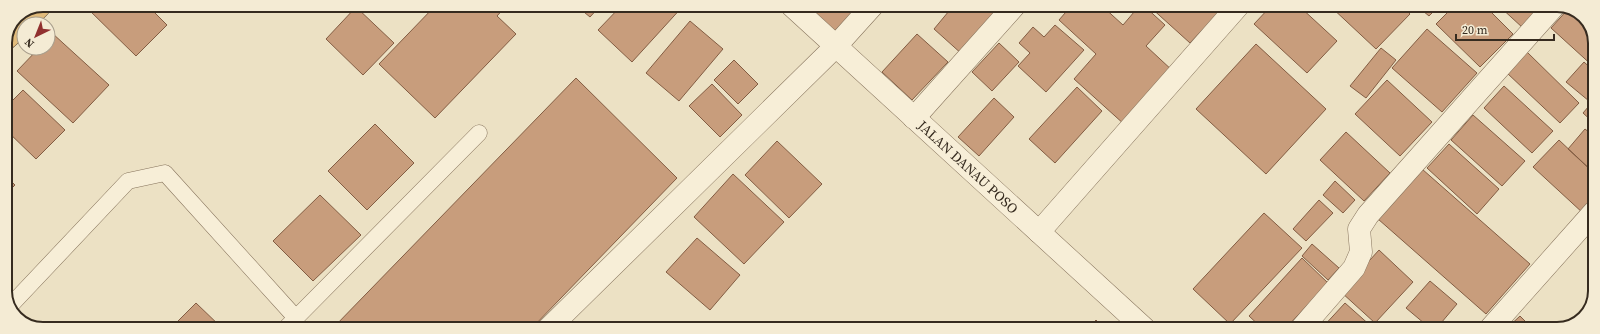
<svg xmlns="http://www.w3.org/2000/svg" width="1600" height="334" viewBox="0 0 1600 334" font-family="'Source Serif 4',serif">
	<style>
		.building { fill: #c89d7c; stroke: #835d43 }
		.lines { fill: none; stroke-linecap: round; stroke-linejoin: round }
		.service-casing { stroke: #86735c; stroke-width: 17 }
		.minor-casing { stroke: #86735c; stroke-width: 23 }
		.tertiary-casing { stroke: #86735c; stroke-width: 23 }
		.trunk-casing { stroke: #544130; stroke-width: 23 }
		.service { stroke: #f7eed7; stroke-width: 16 }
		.minor { stroke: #f7eed7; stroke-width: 22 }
		.tertiary { stroke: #f7eed7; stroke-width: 22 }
		.trunk { stroke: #e2bc7c; stroke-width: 22 }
		.labels { text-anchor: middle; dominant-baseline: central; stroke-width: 3; stroke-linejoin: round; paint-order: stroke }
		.street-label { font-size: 14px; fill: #362b1f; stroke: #f4ebd4 }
		.rim { fill: none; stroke: #362b1f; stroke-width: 2 }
	</style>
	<rect width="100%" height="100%" fill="#ece1c4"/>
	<path class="building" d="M90 5H147L167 25 136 56 87 8Z
		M436 5H507L497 16 516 34 435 118 379 64Z
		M582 5H601L590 17 579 8Z
		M622 5H684L632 62 598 30Z
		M805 5H859L834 32Z
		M954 5H1008L963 55 934 29Z
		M1072 5H1101L1123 25 1140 5H1143L1165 25 1146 46 1174 72 1125 125 1074 79 1096 54 1059 20Z
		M1149 6H1225L1190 43Z
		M1271 6H1299L1337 41 1307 73 1254 24Z
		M1330 6H1402L1410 14 1376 49Z
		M1417 6H1439L1429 16Z
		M1454 6H1485L1513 34 1480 67 1436 24Z
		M1499 6H1543L1523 28Z
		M356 7 394 43 363 75 326 39Z
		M1569 8 1585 18 1595 38V68L1551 28Z
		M690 21 723 49 679 101 646 73Z
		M1055 25 1084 50 1046 92 1018 66 1030 53 1019 43 1033 27 1044 37Z
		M1427 29 1477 73 1442 112 1392 68Z
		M52 33 109 85 73 123 17 71 39 48H48V38Z
		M917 34 948 62 912 100 882 72Z
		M999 43 1019 62 992 91 972 72Z
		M1256 44 1326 109 1266 174 1196 109Z
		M1381 48 1396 60 1366 98 1350 86Z
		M1527 52 1579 103 1560 123 1507 73Z
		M734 60 758 84 738 104 714 80Z
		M1584 62 1595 72V95L1589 101 1566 82Z
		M576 78 677 178 531 329 333 328Z
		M1387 80 1432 122 1400 156 1355 114Z
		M712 84 742 115 720 137 689 106Z
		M1504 86 1553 131 1532 153 1484 108Z
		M1077 87 1102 111 1055 163 1029 139Z
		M23 90 65 130 36 159 5 129V108Z
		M994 98 1014 117 979 156 958 137Z
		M1595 99V124L1583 113Z
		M1473 115 1525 161 1502 186 1451 140Z
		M375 124 414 163 367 210 328 171Z
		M1585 129 1595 137 1594 173 1568 149Z
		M1346 132 1390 173 1364 201 1320 160Z
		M1559 140 1594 173V203L1584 214 1533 167Z
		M777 141 822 184 789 218 745 175Z
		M1449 144 1499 189 1477 214 1427 168Z
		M1422 169 1530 264 1486 314 1378 219Z
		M733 174 784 222 744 264 694 217Z
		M5 175 15 185 5 195Z
		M1335 181 1355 200 1343 213 1323 195Z
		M320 195 361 235 313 281 273 241Z
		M1319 200 1333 213 1306 241 1293 229Z
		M1264 213 1302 248 1230 324 1193 289Z
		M697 238 740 275 710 310 666 272Z
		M1312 244 1339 268 1328 280 1302 256Z
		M1379 250 1413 282 1375 323 1341 292Z
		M1302 258 1328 283 1285 329H1263L1249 316Z
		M1430 281 1457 304 1436 329H1431L1406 308Z
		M196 303 222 328H171Z
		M1345 303 1372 327 1370 329H1321Z
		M1520 316 1533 329H1506Z
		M1096 320 1105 329H1087Z
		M1239 321 1247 329H1231Z"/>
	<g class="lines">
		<g class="service-casing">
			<path id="service" d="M10 306 128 181 165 173 296 318
				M286 328 479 133"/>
		</g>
		<g class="minor-casing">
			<path id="minor" d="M914 118 1015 5
				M1039 232 1238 6
				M548 329 836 46 873 5
				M1301 329 1354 268 1361 252 1359 229 1368 215 1554 6
				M1490 329 1594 212"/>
		</g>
		<g class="tertiary-casing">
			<g id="tertiary">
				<path id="s1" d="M791 5 1145 329"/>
			</g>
		</g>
		<g class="trunk-casing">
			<path id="trunk" d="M7 38 39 7"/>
		</g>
		<use href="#service" class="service"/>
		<use href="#minor" class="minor"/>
		<use href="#tertiary" class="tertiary"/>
		<use href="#trunk" class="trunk"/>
	</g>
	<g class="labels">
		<g class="street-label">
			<text stroke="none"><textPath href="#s1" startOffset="240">JALAN DANAU POSO</textPath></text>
		</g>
	</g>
	<path d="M0 0H1600V334H0ZM43 12H1557A31 31 0 0 1 1588 43V291A31 31 0 0 1 1557 322H43A31 31 0 0 1 12 291V43A31 31 0 0 1 43 12Z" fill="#f4ebd4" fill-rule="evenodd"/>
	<path class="rim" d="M43 12H1557A31 31 0 0 1 1588 43V291A31 31 0 0 1 1557 322H43A31 31 0 0 1 12 291V43A31 31 0 0 1 43 12Z"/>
	<g transform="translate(36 36) rotate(223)"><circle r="19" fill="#f4ebd4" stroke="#a89e8c"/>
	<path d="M0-3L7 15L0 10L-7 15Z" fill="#91302f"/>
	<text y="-6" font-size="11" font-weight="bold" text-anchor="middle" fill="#362b1f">N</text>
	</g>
	<path d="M1456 34v6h98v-6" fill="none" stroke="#362b1f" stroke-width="2"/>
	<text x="1462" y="34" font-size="12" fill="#362b1f" stroke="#f4ebd4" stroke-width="3" paint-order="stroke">20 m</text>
</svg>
